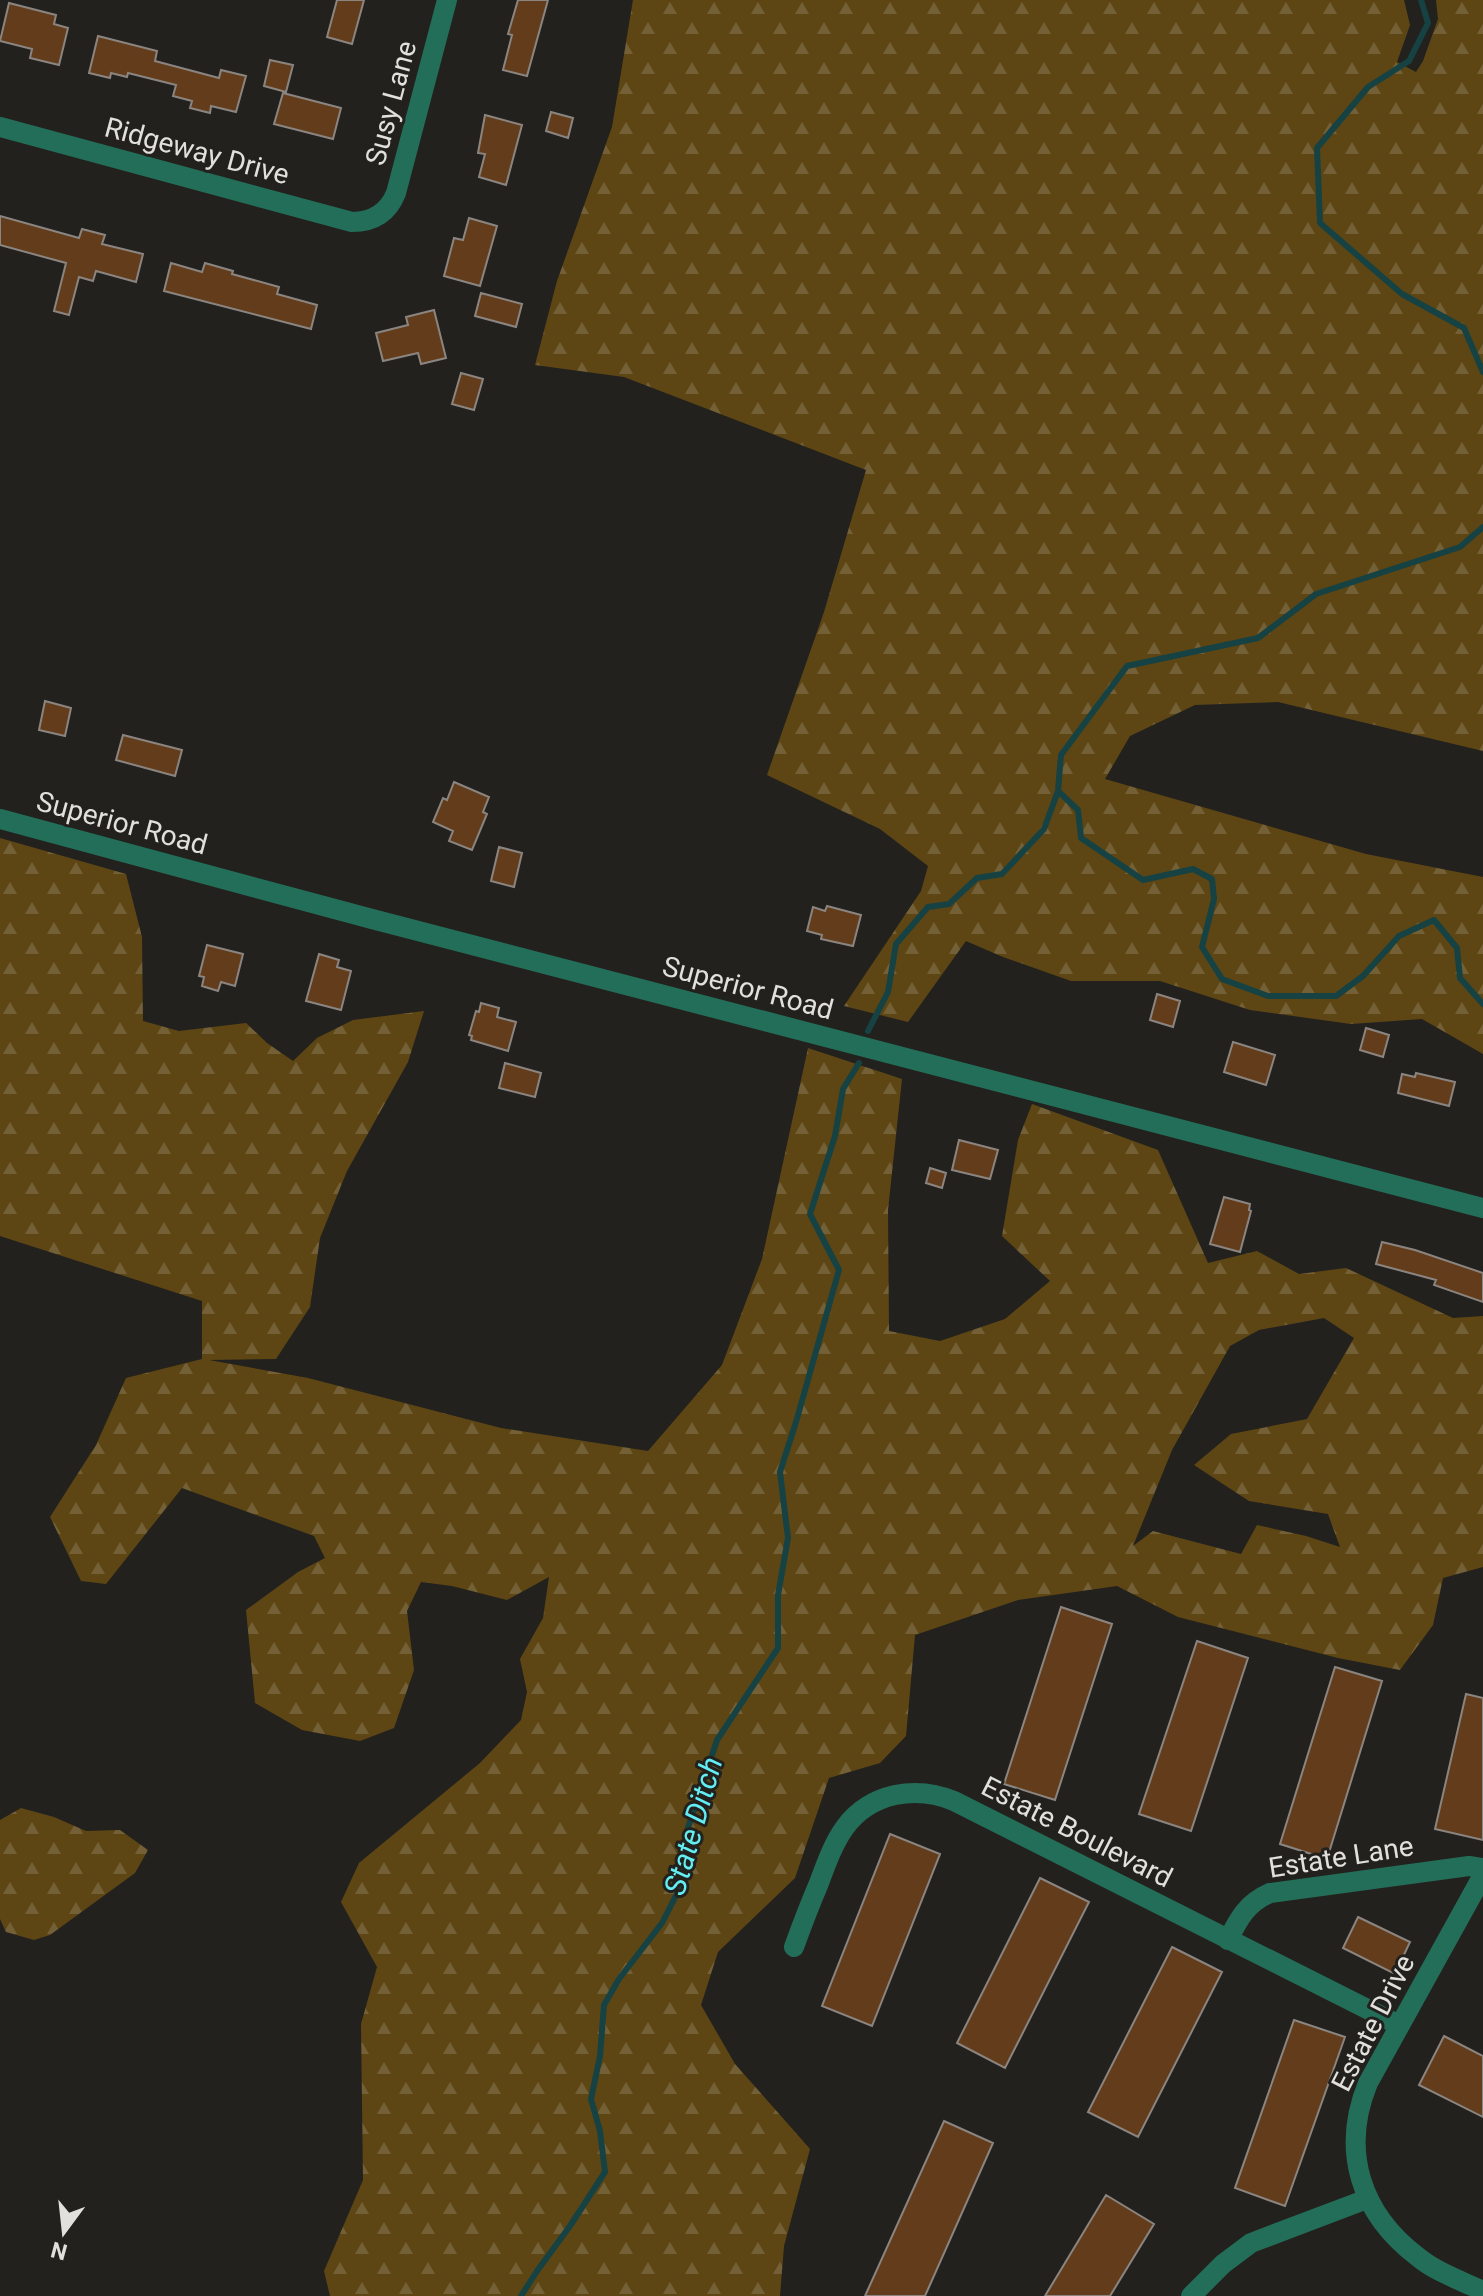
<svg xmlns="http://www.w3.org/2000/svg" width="1483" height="2296" viewBox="0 0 1483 2296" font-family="Roboto,sans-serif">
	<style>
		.forest { fill: url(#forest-firs); fill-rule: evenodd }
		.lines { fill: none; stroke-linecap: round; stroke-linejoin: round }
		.stream { stroke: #164244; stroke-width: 6 }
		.building { fill: #633d1b; stroke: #8b8581; stroke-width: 2 }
		.minor { stroke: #236e59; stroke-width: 20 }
		.labels { text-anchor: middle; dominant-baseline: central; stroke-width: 6; stroke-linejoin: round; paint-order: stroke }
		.street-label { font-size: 28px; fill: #e2e0dd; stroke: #23211d }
		.water-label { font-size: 30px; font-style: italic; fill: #62eef2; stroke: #23211d }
	</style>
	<defs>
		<pattern id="forest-firs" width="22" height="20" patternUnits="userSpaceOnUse" patternTransform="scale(2)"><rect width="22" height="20" fill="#5d4614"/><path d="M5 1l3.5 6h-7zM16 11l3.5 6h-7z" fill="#746036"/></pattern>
	</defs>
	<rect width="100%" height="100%" fill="#23211d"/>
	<path class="forest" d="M633 0H1404L1410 25 1397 62 1416 72 1423 61 1438 19 1436 0H1483V751L1278 702 1195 705 1130 736 1105 779 1366 854 1483 877V1054L1422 1019 1351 1024 1250 1010 1160 981H1071L1003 957 966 941 908 1022 844 1006 921 891 928 866 880 829 767 775 824 612 866 470 624 377 535 365 557 281 612 127Z
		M0 838 126 874 142 937 143 1021 179 1031 246 1023 267 1043 293 1061 317 1038 353 1020 424 1011 408 1062 347 1171 320 1238 310 1307 276 1359 209 1360 308 1378 501 1428 648 1451 722 1365 762 1259 808 1048 902 1079 888 1210 889 1331 940 1341 1005 1319 1050 1281 1002 1236 1018 1140 1032 1104 1158 1150 1208 1263 1257 1251 1299 1274 1346 1268 1453 1318 1483 1316V1567L1443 1578 1433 1625 1400 1670 1338 1658 1178 1617 1117 1586 1018 1600 915 1635 906 1736 880 1763 829 1778 795 1878 718 1952 701 2005 735 2064 810 2149 784 2246 780 2296H330L324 2271 363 2180 361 2024 377 1967 341 1902 359 1863 480 1763 521 1720 527 1692 520 1659 543 1618 549 1577 507 1600 452 1586 421 1582 407 1611 414 1670 394 1728 360 1741 302 1730 255 1703 246 1610 298 1572 325 1558 314 1536 182 1488 106 1584 81 1581 50 1517 96 1445 126 1378 202 1359V1301L0 1236ZM1324 1318 1354 1338 1307 1419 1231 1434 1194 1465 1249 1501 1328 1514 1340 1547 1306 1536 1257 1525 1241 1554 1153 1531 1133 1546 1172 1450 1230 1346 1259 1330Z
		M21 1808 54 1817 86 1831 120 1830 148 1850 135 1873 50 1935 34 1940 6 1932 0 1919V1820Z"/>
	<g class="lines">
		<path class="stream" d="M1421 0 1428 23 1409 61 1368 87 1317 148 1320 223 1402 294 1464 328 1483 372
			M1058 791 1078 810 1081 838 1143 880 1193 869 1212 879 1214 899 1202 947 1222 979 1268 996H1336L1363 976 1399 936 1434 920 1457 948 1460 978 1483 1004
			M868 1031 888 992 896 944 928 907 949 904 977 878 1002 874 1044 829 1058 791 1061 755 1127 666 1258 638 1316 594 1460 547 1483 527
			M521 2296 537 2271 570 2226 605 2172 600 2131 591 2099 600 2056 604 2005 619 1979 662 1923 683 1882 686 1834 717 1740 778 1648V1595L788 1538 780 1472 796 1422 839 1270 810 1214 835 1136 843 1089 859 1063"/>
	</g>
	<path class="building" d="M337 0H364L352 44 327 37Z
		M518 0H548L527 76 503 70 512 35 508 34Z
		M9 3 56 15 54 24 68 28 59 65 30 58 32 49 0 41Z
		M98 36 157 51 155 61 219 78 221 70 246 76 236 112 211 106 210 113 190 108 192 101 173 96 176 85 128 73 127 77 111 73 110 78 89 73Z
		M270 60 293 65 286 92 264 86Z
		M283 93 341 108 333 139 274 124Z
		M551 112 573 118 568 138 546 131Z
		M485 115 522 125 506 185 479 177 485 154 478 153Z
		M0 216 79 238 82 229 105 235 102 244 143 254 136 282 96 271 93 281 79 277 69 315 54 311 66 263 0 245Z
		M469 218 497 226 480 286 444 276 454 238 463 240Z
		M171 263 202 272 205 263 233 271 232 274 279 287 277 294 317 305 311 329 164 291Z
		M481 293 522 304 516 327 475 316Z
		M434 310 446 358 421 364 418 353 383 361 376 333 408 325 406 317Z
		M461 373 483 379 474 410 452 404Z
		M45 701 71 708 65 736 39 730Z
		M123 735 182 750 175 776 116 760Z
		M454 782 489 797 483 812 487 814 472 850 449 841 453 831 433 822 443 798 447 800Z
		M499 847 522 853 514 887 491 881Z
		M827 906 861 915 853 946 821 939 822 935 807 931 813 907 825 911Z
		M207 945 243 954 235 986 221 982 218 991 202 986 204 977 199 976Z
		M319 954 339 960 337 967 351 971 341 1010 306 1001Z
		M1157 994 1180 1001 1173 1027 1150 1020Z
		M481 1003 499 1008 497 1017 516 1022 508 1051 471 1040 472 1036 469 1035 476 1011 479 1012Z
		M1366 1028 1389 1035 1383 1057 1360 1050Z
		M1233 1042 1275 1055 1266 1085 1224 1072Z
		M505 1063 541 1073 535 1097 499 1088Z
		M1416 1073 1455 1082 1449 1106 1398 1093 1402 1074 1415 1077Z
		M959 1140 998 1150 990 1179 952 1170Z
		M930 1168 946 1173 942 1188 926 1183Z
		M1224 1197 1250 1204 1249 1210 1251 1211 1240 1252 1210 1244Z
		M1382 1242 1415 1250 1483 1273V1302L1434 1285 1436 1280 1376 1264Z
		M1061 1607 1112 1624 1055 1800 1004 1784Z
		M1197 1641 1248 1658 1191 1831 1139 1814Z
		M1335 1667 1382 1681 1327 1859 1280 1844Z
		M1466 1694 1483 1698V1840L1435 1829Z
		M890 1834 940 1854 872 2026 822 2006Z
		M1040 1878 1089 1902 1005 2068 957 2043Z
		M1358 1917 1410 1942 1395 1974 1343 1948Z
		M1172 1947 1222 1972 1138 2137 1088 2112Z
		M1294 2020 1345 2037 1285 2206 1235 2188Z
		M1444 2036 1483 2056V2117L1419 2085Z
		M944 2121 993 2143 925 2296H865Z
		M1106 2195 1154 2224 1110 2296H1045Z"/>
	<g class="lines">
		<path class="minor" d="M0 127 352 222C373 222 388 213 396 193L447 0
			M0 819 372 919 1483 1208
			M1483 1875 1368 2083C1340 2151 1361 2214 1418 2257 1436 2272 1462 2281 1483 2291
			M1228 1940C1239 1918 1247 1903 1270 1893L1469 1866 1483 1868
			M794 1947C802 1925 810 1904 819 1883 834 1842 847 1806 895 1795 915 1791 935 1793 954 1801L1399 2025
			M1191 2296 1223 2264 1251 2243 1367 2199"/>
	</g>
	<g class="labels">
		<g class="street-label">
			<text transform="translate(391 103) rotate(-75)">Susy Lane</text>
			<text transform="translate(197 151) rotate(15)">Ridgeway Drive</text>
			<text transform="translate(122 823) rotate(15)">Superior Road</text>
			<text transform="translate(748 988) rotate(15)">Superior Road</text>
			<text transform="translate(1077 1832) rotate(27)">Estate Boulevard</text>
			<text transform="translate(1341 1857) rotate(-9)">Estate Lane</text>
			<text transform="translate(1373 2023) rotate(-63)">Estate Drive</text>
		</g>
		<g class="water-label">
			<text transform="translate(693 1826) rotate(-74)">State Ditch</text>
		</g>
	</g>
	<g transform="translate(64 2232) rotate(195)" stroke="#23211d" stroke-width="6" paint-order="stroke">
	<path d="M0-6L14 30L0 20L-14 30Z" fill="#e2e0dd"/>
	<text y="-12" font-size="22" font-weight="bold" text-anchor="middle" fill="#e2e0dd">N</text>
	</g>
</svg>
